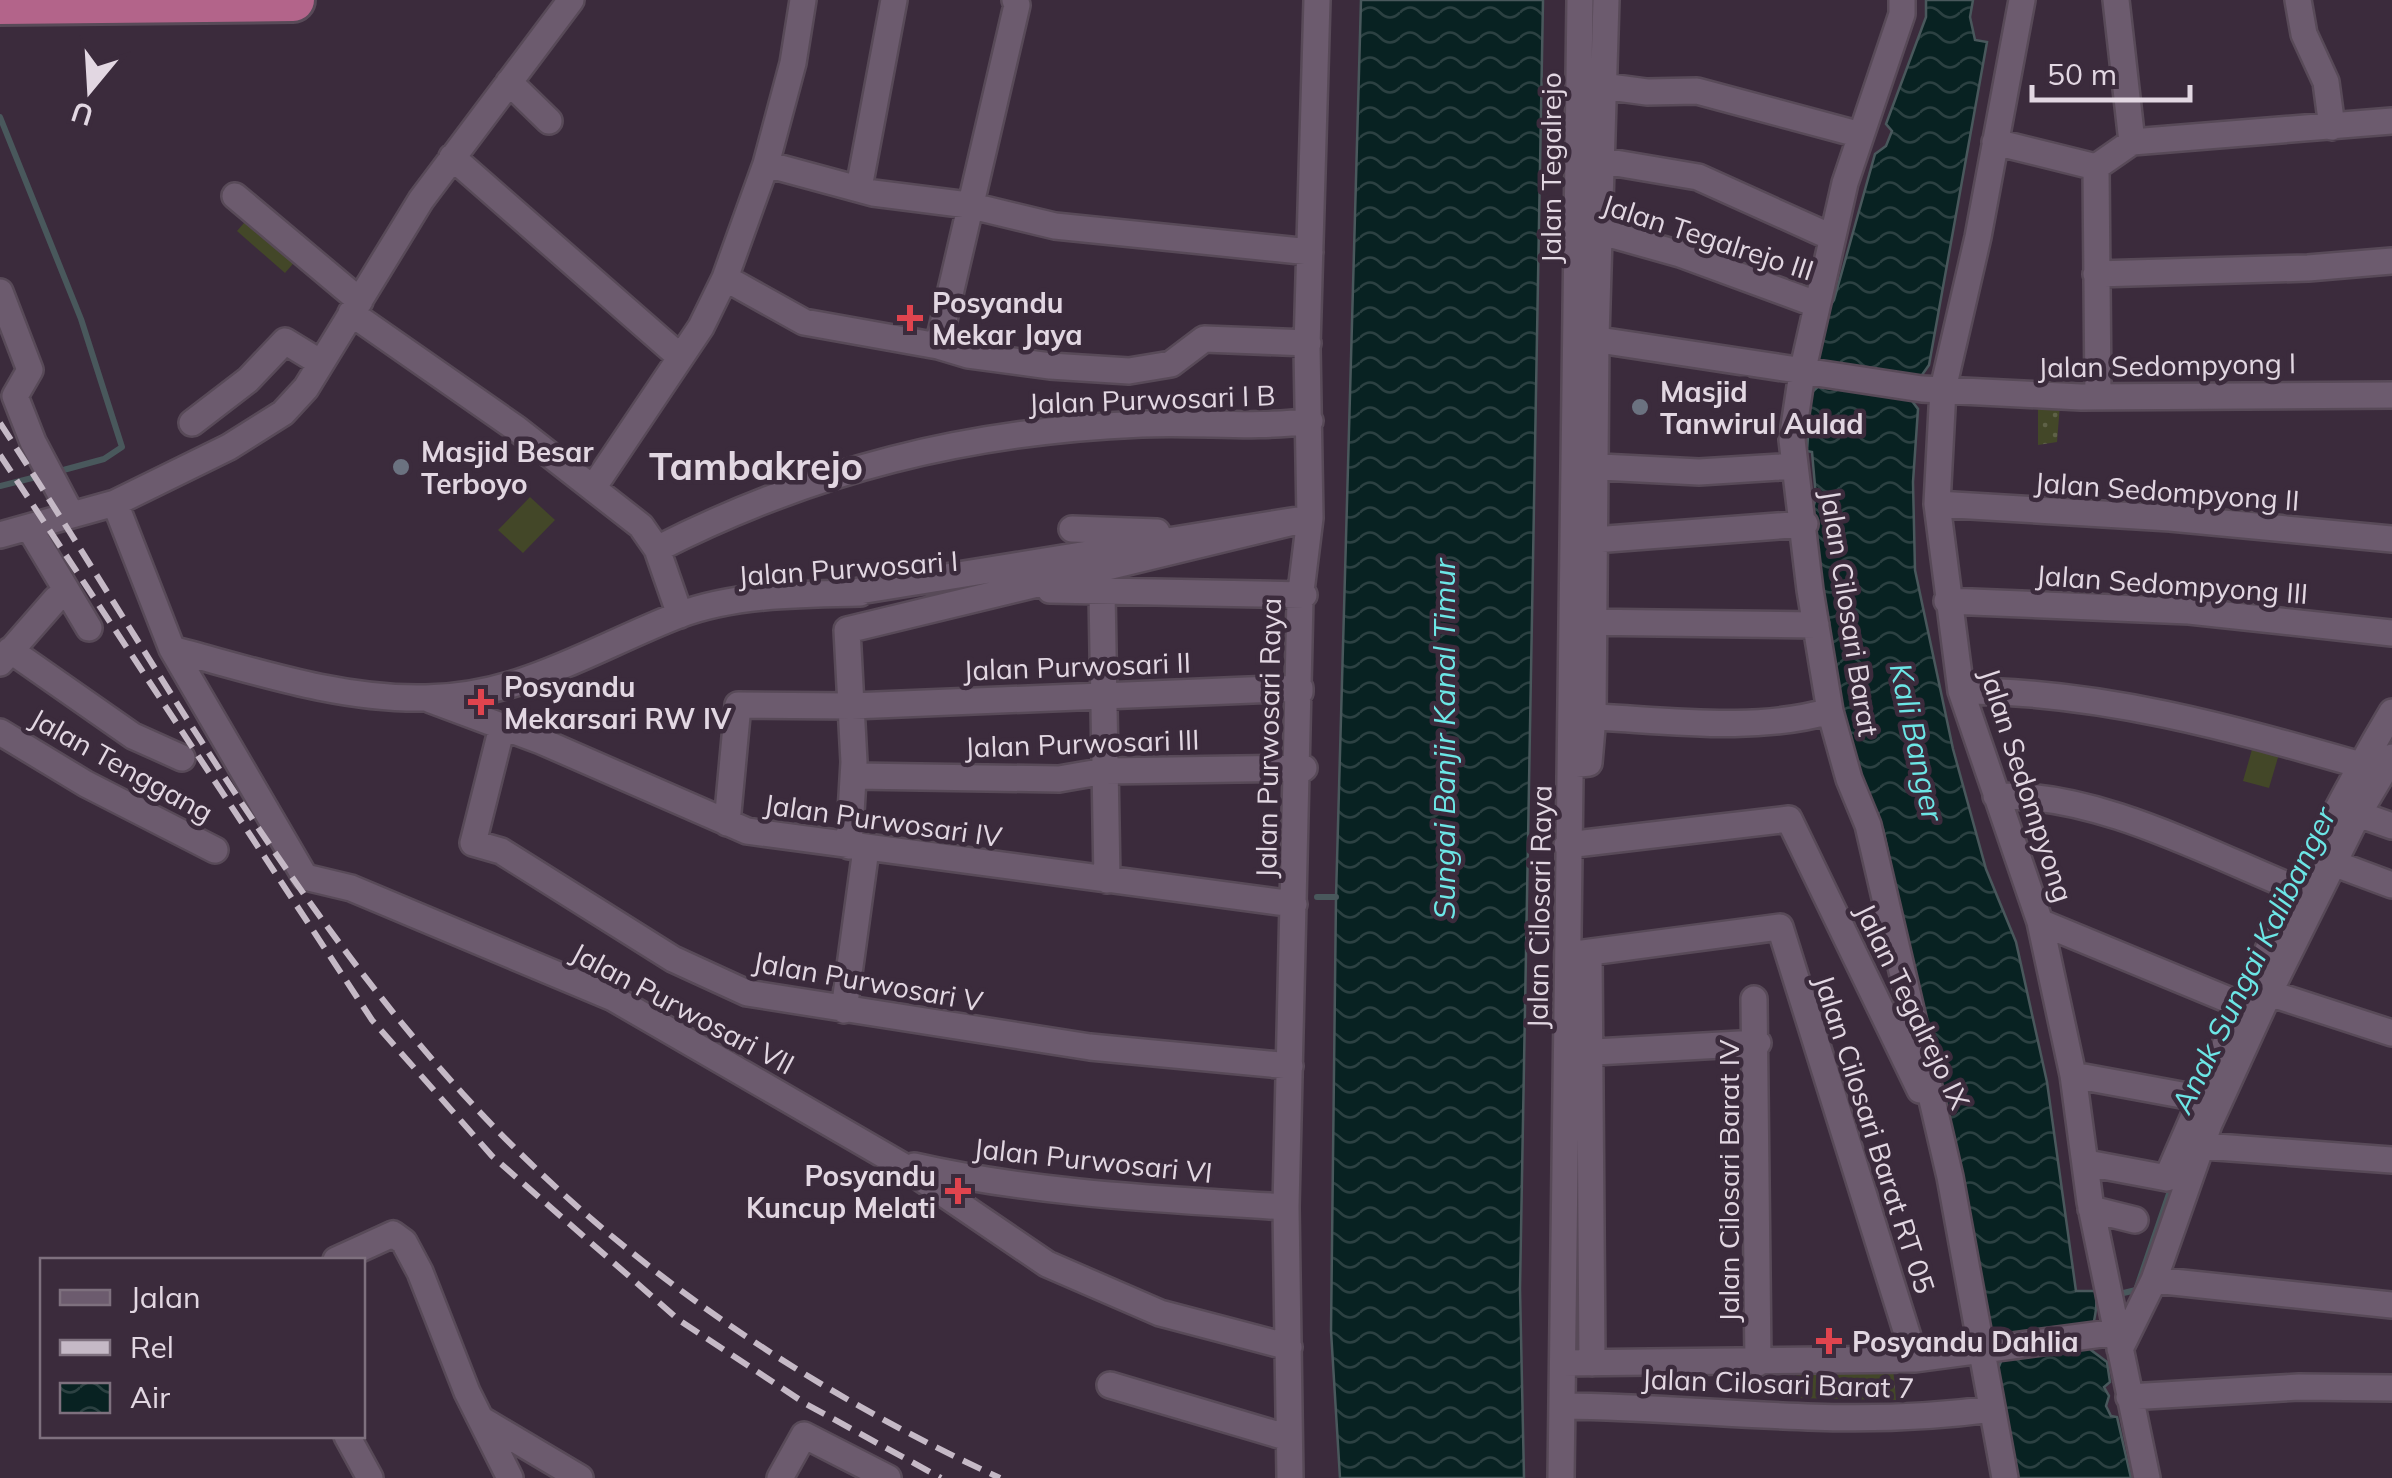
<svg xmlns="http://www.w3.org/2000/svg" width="2392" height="1478" viewBox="0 0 2392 1478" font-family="Mulish,sans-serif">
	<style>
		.grass { fill: url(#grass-dots) }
		.park { fill: url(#park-tufts) }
		.garden { fill: #434728 }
		.water { fill: url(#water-waves); stroke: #49585c; stroke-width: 2.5 }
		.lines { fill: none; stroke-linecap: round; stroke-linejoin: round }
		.stream { stroke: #49585c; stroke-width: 6 }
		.minor-casing { stroke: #584a58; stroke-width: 30 }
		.trunk-casing { stroke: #584a58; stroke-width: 48 }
		.minor { stroke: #6c5b6e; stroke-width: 25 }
		.trunk { stroke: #b3648a; stroke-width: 42 }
		.rail { stroke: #c5b9c6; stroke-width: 6; stroke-dasharray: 20 10; stroke-linecap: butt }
		.health-dot { fill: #e0444e; stroke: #3b2b3c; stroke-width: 4 }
		.worship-dot { fill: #6b7280; stroke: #3b2b3c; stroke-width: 4 }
		.labels { text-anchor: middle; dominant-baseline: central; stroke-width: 9; stroke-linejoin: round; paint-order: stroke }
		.street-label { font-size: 28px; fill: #e2d7e2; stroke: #3b2b3c }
		.poi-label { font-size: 28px; font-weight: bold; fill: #e2d7e2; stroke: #3b2b3c; text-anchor: start }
		.water-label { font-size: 30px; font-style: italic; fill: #6ce6e6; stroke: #3b2b3c }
		.district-label { font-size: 38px; font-weight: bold; fill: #e2d7e2; stroke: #3b2b3c }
	</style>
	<defs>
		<pattern id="grass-dots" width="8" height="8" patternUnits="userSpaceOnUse" patternTransform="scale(2.5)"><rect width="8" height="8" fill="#434728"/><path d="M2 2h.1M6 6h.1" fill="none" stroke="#5e6147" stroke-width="1.8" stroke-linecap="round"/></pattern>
		<pattern id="park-tufts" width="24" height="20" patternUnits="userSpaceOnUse" patternTransform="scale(2.5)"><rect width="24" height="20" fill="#434728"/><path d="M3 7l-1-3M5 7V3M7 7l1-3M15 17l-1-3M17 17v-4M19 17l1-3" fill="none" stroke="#5e6147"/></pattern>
		<pattern id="water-waves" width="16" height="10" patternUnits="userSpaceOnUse" patternTransform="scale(2.5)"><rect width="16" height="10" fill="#082222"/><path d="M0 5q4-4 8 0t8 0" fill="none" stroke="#2c4142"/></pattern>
	</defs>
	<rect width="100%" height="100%" fill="#3b2b3c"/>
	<path class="grass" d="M2038 403 2060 404 2057 442 2038 445Z"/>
	<path class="park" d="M1893 1368 1896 1400 1797 1398 1796 1370Z"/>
	<path class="garden" d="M250 216 298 258 285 273 237 231Z
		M530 497 555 520 523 553 498 530Z
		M2253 746 2279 754 2269 788 2243 781Z"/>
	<path class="water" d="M1361 0H1543L1520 1289 1524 1478H1340L1331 1331 1336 897Z
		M1926 0H1973L1970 17 1975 40 1987 42 1929 365 1917 382 1912 401 1918 409 1913 482 1915 570 1953 749 1986 869 2016 942 2047 1082 2076 1291H2095C2100 1313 2089 1328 2091 1350L2107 1362 2110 1382 2104 1387 2109 1396 2106 1406 2111 1416 2117 1417 2131 1478H2018L1995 1377 2003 1356 1992 1333 1883 829C1831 731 1825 621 1812 513L1816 497 1812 452 1807 451 1811 393 1821 384C1812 356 1816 324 1834 300L1875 154 1886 146 1892 131 1886 124 1926 17Z"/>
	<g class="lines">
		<path class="stream" d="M0 117 81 319 122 447 104 459 56 472
			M0 486 44 475
			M1317 897H1336
			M2115 1295 2136 1290 2172 1185"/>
		<g class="minor-casing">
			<path id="minor" d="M1902 0V14L1845 183 1802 373 1792 440 1810 590 1830 711 1849 779 1868 825 1950 1177 2005 1478
				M2022 0 1978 237 1943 389 1937 504 1961 691 2040 922 2073 1075 2090 1202 2147 1478
				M2116 0 2132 142
				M2298 0 2304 34 2326 82 2332 127
				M509 82 549 121
				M1587 84 1647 92 1697 91 1861 135
				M1995 142 2096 167
				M452 157 679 356
				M1586 158 1698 177 1831 237
				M766 164 873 193 968 205 1055 226 1310 252
				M859 188 894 0
				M235 196 360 301
				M1584 227 1680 254 1816 304
				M2096 274 2308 268 2392 261
				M725 278 804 322 938 346 968 355 1050 366 1129 371 1171 364 1204 339 1308 343 1307 347
				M0 292 30 370 15 396 33 442 70 512
				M351 313 517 429 641 526 657 549 680 615
				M1579 337 1922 389 2081 397 2392 395
				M938 346 1017 5 1015 0
				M2098 397 2096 167 2132 142 2392 121
				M192 423 248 380 285 341 321 363
				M1581 466 1699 472 1795 466
				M593 488 701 327 725 278 766 164 793 63 803 0
				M115 503 172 649 305 877 351 888 613 998 903 1166 1047 1264 1160 1313 1289 1347
				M1937 504 2170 518 2392 539
				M30 529 89 628
				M1072 529 1157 532
				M0 535 115 503 229 447 283 413 306 388 421 200 571 0
				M1581 541 1805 524
				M657 549C812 470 968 431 1142 424 1198 421 1254 429 1310 421
				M1050 590 1304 595 1300 599
				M1102 592 1107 880
				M847 593 1310 518 847 630 854 762 849 846
				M1947 601 2189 611 2392 633
				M1579 622 1816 625
				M172 649C255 671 340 700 426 698 521 697 594 648 679 615 734 594 802 594 860 593
				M10 650 133 736 182 758
				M0 663 56 599
				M1961 691C2101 691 2231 728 2364 766
				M431 700 541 741 747 831 1294 904
				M1577 716C1659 719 1751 734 1830 711
				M502 727 473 843 501 851 673 959 747 993 1090 1047 1290 1066
				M0 732 86 784 215 850
				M1571 765 1589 763 1593 717 1596 338 1606 0
				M855 776 1059 779 1105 771 1304 768 1298 772
				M1996 796C2097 793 2203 851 2294 888
				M2358 814 2392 826
				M727 823 738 705 852 706 1300 688V692
				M1567 845 1789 819 1920 1090
				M2333 863 2392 885
				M2040 922 2241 1005
				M1589 953 1592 1363
				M1568 955 1780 927 1915 1359
				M2269 993 2392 1033
				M1754 999 1758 1363
				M844 1010 866 849
				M1577 1053 1758 1043
				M2073 1075 2198 1098
				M2203 1146 2392 1160
				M2087 1163 2167 1178C2236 1019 2303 861 2392 712
				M914 1166C1037 1194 1161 1199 1286 1207
				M2091 1209 2135 1220
				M336 1260 393 1234 404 1242 420 1272 467 1392 510 1478
				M2154 1280 2392 1305
				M2120 1349 2154 1280 2209 1124 2269 993 2358 814 2392 757
				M1563 1363 1915 1359 2117 1332
				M1110 1385 1289 1438
				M2129 1397 2299 1387 2392 1388
				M1563 1406C1711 1407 1841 1430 1992 1409
				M484 1421 580 1478
				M347 1436 370 1478
				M780 1478 804 1435 888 1478
				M1290 1478 1286 1207 1300 599 1310 518 1307 347 1317 0
				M1561 1478 1580 0"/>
		</g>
		<g class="trunk-casing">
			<path id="trunk" d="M0 3 293 0"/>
		</g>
		<use href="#minor" class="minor"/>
		<use href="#trunk" class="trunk"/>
		<path class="rail" d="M0 423C146 646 283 897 463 1094 613 1259 798 1385 1000 1478
			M0 455 372 1020 492 1156 679 1320 806 1404 941 1478"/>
	</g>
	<g class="health-dot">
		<path d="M905 303h10v10h10v10h-10v10h-10v-10h-10v-10h10z"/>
		<path d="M476 687h10v10h10v10h-10v10h-10v-10h-10v-10h10z"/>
		<path d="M953 1176h10v10h10v10h-10v10h-10v-10h-10v-10h10z"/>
		<path d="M1824 1326h10v10h10v10h-10v10h-10v-10h-10v-10h10z"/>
	</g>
	<g class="worship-dot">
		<circle cx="1640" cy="407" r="10"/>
		<circle cx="401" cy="467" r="10"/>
	</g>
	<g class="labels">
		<g class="street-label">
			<text transform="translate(1550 168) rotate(-90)">Jalan Tegalrejo</text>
			<text transform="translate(1708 237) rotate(18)">Jalan Tegalrejo III</text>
			<text transform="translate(2167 365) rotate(-1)">Jalan Sedompyong I</text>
			<text transform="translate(1152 399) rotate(-2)">Jalan Purwosari I B</text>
			<text transform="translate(2167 491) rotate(4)">Jalan Sedompyong II</text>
			<text transform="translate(848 568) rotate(-4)">Jalan Purwosari I</text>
			<text transform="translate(2172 584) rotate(4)">Jalan Sedompyong III</text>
			<text transform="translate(1850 613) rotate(81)">Jalan Cilosari Barat</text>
			<text transform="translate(1077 666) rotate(-2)">Jalan Purwosari II</text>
			<text transform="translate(1268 738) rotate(-89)">Jalan Purwosari Raya</text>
			<text transform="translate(1082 743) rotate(-2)">Jalan Purwosari III</text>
			<text transform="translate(122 765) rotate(29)">Jalan Tenggang</text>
			<text transform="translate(2027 785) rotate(72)">Jalan Sedompyong</text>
			<text transform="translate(883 820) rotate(8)">Jalan Purwosari IV</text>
			<text transform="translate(1539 907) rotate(-89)">Jalan Cilosari Raya</text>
			<text transform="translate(868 981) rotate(10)">Jalan Purwosari V</text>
			<text transform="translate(1913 1006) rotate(64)">Jalan Tegalrejo IX</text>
			<text transform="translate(683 1008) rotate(28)">Jalan Purwosari VII</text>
			<text transform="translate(1875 1134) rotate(72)">Jalan Cilosari Barat RT 05</text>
			<text transform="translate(1093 1160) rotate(6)">Jalan Purwosari VI</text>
			<text transform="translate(1728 1181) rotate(-90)">Jalan Cilosari Barat IV</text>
			<text transform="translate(1778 1383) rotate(2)">Jalan Cilosari Barat 7</text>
		</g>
		<g class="poi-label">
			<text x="932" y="302">Posyandu<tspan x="932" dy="32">Mekar Jaya</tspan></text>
			<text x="1660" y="391">Masjid<tspan x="1660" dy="32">Tanwirul Aulad</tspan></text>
			<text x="421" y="451">Masjid Besar<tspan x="421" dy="32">Terboyo</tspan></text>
			<text x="504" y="686">Posyandu<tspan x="504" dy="32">Mekarsari RW IV</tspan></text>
			<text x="936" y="1175" text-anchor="end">Posyandu<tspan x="936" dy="32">Kuncup Melati</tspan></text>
			<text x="1852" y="1341">Posyandu Dahlia</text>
		</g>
		<g class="water-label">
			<text transform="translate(1444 739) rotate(-90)">Sungai Banjir Kanal Timur</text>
			<text transform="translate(1917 742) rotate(78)">Kali Banger</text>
			<text transform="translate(2253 960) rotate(-64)">Anak Sungai Kalibanger</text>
		</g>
		<g class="district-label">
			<text x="756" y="466">Tambakrejo</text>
		</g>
	</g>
	<rect x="40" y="1258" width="325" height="180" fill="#3b2b3c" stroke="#7e707e" stroke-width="2.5"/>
	<rect x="60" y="1290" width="50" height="15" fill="#6c5b6e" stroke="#7e707e" stroke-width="2.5"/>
	<text x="130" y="1308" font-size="30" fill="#e2d7e2">Jalan</text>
	<rect x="60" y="1340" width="50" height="15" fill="#c5b9c6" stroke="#7e707e" stroke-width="2.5"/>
	<text x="130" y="1358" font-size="30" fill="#e2d7e2">Rel</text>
	<rect x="60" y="1383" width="50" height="30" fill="url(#water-waves)" stroke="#7e707e" stroke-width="2.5"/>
	<text x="130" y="1408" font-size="30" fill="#e2d7e2">Air</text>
	<g transform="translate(90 90) rotate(198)" stroke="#3b2b3c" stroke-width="8" paint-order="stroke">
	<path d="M0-8L18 38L0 25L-18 38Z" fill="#e2d7e2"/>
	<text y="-15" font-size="28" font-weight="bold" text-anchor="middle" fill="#e2d7e2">U</text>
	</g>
	<path d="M2032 85v15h158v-15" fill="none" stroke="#e2d7e2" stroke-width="5"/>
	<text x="2047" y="85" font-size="30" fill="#e2d7e2" stroke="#3b2b3c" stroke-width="8" paint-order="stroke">50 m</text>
</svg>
